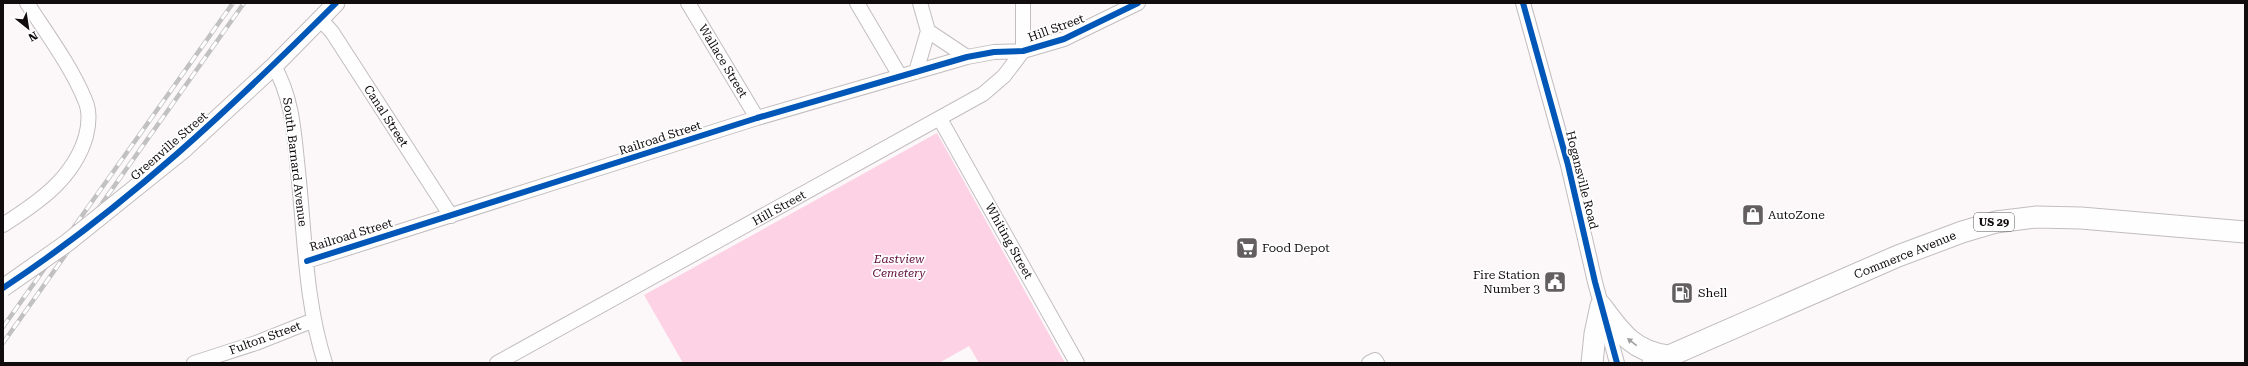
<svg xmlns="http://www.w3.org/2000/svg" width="2248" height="366" viewBox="0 0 2248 366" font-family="'Roboto Serif',serif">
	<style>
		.green { fill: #fdd2e5 }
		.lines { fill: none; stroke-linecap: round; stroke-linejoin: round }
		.minor-casing { stroke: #c2bdbf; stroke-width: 16 }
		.tertiary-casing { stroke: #c2bdbf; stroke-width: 19 }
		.primary-casing { stroke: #c2bdbf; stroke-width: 23 }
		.minor { stroke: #fffefe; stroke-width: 14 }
		.tertiary { stroke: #fffefe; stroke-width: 17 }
		.primary { stroke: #fffefe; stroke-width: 21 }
		.rail-casing { stroke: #c2c1c2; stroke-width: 4.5 }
		.rail { stroke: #fff; stroke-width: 3; stroke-dasharray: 9; stroke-linecap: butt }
		.tertiary-bridge-casing { stroke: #c2bdbf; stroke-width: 19; stroke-linecap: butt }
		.tertiary-bridge { stroke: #fffefe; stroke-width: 17 }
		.cycleway-casing { stroke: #fff; stroke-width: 8 }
		.cycleway { stroke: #0057b8; stroke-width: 6 }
		.oneway { fill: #a09e9e }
		.labels { text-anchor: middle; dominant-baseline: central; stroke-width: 3.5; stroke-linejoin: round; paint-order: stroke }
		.shield { fill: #fff; stroke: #585657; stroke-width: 1 }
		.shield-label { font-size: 11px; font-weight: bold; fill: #110d0f }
		.street-label { font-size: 12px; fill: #110d0f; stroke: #fff }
		.poi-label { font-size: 12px; fill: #110d0f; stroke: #fff; text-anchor: start }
		.park-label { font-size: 12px; font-style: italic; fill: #610f3d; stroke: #fff }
	</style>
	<rect width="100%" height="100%" fill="#fcf7f9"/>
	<path class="green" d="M937 133 1065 363H979L969 346 939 363H683L644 295Z"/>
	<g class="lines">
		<g class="minor-casing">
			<path id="minor" d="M688 3 757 118
				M857 3 900 76
				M920 3 928 31 967 57
				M1023 3V51
				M1523 3 1568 165 1595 282 1617 363
				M320 19 332 32 451 216
				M274 66C293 99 294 135 298 171 305 236 305 301 325 363
				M916 72 928 31
				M940 119 1077 363
				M3 225C39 202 74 178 86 136 89 124 90 111 85 100 71 66 47 34 27 3
				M307 261 757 118 967 57 994 52 1023 51 1064 39 1138 3
				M194 363 256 343 314 320
				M497 363 983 94 1004 76 1023 51
				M1369 363 1375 360 1377 363"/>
		</g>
		<g class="tertiary-casing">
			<path id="tertiary" d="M184 149 274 66 336 3"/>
		</g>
		<g class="primary-casing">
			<path id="primary" d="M1601 306C1621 333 1633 351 1668 356
				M1592 363 1595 334 1601 306
				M1653 363 1898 256 1962 232 1996 222 2036 217 2081 218 2245 232"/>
		</g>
		<use href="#minor" class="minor"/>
		<use href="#tertiary" class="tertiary"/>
		<use href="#primary" class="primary"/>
		<g class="rail-casing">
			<path id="rail" d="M3 327 233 3
				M3 343 244 3"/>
		</g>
		<use href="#rail" class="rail"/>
		<g class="tertiary-bridge-casing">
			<path id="tertiary-bridge" d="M3 288 67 243 184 149"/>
		</g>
		<use href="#tertiary-bridge" class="tertiary-bridge"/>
		<g class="cycleway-casing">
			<path id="cycleway" d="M1523 3 1568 165 1595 282 1617 363
				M307 261 757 118 967 57 994 52 1023 51 1064 39 1138 3
				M3 288C126 207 232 107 336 3"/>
		</g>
		<use href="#cycleway" class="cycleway"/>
	</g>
	<defs><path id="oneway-solid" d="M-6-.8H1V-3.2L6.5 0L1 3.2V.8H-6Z"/></defs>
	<use class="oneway" href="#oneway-solid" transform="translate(1632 342) rotate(-142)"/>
	<defs>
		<g id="shop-square" transform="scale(1.15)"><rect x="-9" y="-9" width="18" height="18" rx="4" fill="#635f61" stroke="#fff"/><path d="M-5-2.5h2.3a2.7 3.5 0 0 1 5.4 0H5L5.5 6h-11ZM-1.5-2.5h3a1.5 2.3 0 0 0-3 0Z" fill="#fff"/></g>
		<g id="supermarket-square" transform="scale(1.15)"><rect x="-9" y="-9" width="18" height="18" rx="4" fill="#635f61" stroke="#fff"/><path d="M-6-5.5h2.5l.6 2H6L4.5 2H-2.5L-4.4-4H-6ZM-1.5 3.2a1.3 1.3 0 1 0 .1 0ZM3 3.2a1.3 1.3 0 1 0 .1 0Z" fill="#fff"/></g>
		<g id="civic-square" transform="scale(1.15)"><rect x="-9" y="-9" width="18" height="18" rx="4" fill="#635f61" stroke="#fff"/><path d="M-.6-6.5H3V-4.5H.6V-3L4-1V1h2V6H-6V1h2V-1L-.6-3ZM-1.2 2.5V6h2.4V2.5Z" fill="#fff"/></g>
		<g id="fuel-square" transform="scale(1.15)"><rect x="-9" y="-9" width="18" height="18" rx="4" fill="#635f61" stroke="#fff"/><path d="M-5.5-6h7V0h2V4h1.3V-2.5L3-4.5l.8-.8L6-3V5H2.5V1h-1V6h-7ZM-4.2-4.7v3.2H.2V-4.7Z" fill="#fff"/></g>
	</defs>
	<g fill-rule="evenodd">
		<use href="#shop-square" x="1753" y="215"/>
		<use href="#supermarket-square" x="1247" y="248"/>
		<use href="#civic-square" x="1555" y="282"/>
		<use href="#fuel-square" x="1682" y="293"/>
	</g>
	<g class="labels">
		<rect class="shield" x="1974" y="213" width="40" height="18" rx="3"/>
		<g class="shield-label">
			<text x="1994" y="222">US 29</text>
		</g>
		<g class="street-label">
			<text transform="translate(1056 28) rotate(-20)">Hill Street</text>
			<text transform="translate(723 61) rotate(59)">Wallace Street</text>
			<text transform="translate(386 116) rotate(57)">Canal Street</text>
			<text transform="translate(660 138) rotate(-18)">Railroad Street</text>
			<text transform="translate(169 146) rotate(-41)">Greenville Street</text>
			<text transform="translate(295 162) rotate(83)">South Barnard Avenue</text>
			<text transform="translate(1582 180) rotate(76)">Hogansville Road</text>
			<text transform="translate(779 208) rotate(-29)">Hill Street</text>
			<text transform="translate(351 235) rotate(-17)">Railroad Street</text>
			<text transform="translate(1009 241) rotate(61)">Whiting Street</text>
			<text transform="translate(1905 255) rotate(-22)">Commerce Avenue</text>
			<text transform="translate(265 338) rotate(-20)">Fulton Street</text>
		</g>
		<g class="poi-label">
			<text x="1768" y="215">AutoZone</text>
			<text x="1262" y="248">Food Depot</text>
			<text x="1540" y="275" text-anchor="end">Fire Station<tspan x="1540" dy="14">Number 3</tspan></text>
			<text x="1698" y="293">Shell</text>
		</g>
		<g class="park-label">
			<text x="899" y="259">Eastview<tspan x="899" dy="14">Cemetery</tspan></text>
		</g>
	</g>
	<rect width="2248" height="366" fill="none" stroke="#110d0f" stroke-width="8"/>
	<g transform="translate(28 28) rotate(150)" stroke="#ffffff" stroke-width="3" paint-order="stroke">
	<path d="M0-3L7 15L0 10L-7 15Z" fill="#110d0f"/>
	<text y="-6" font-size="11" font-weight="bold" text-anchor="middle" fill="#110d0f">N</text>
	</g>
</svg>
